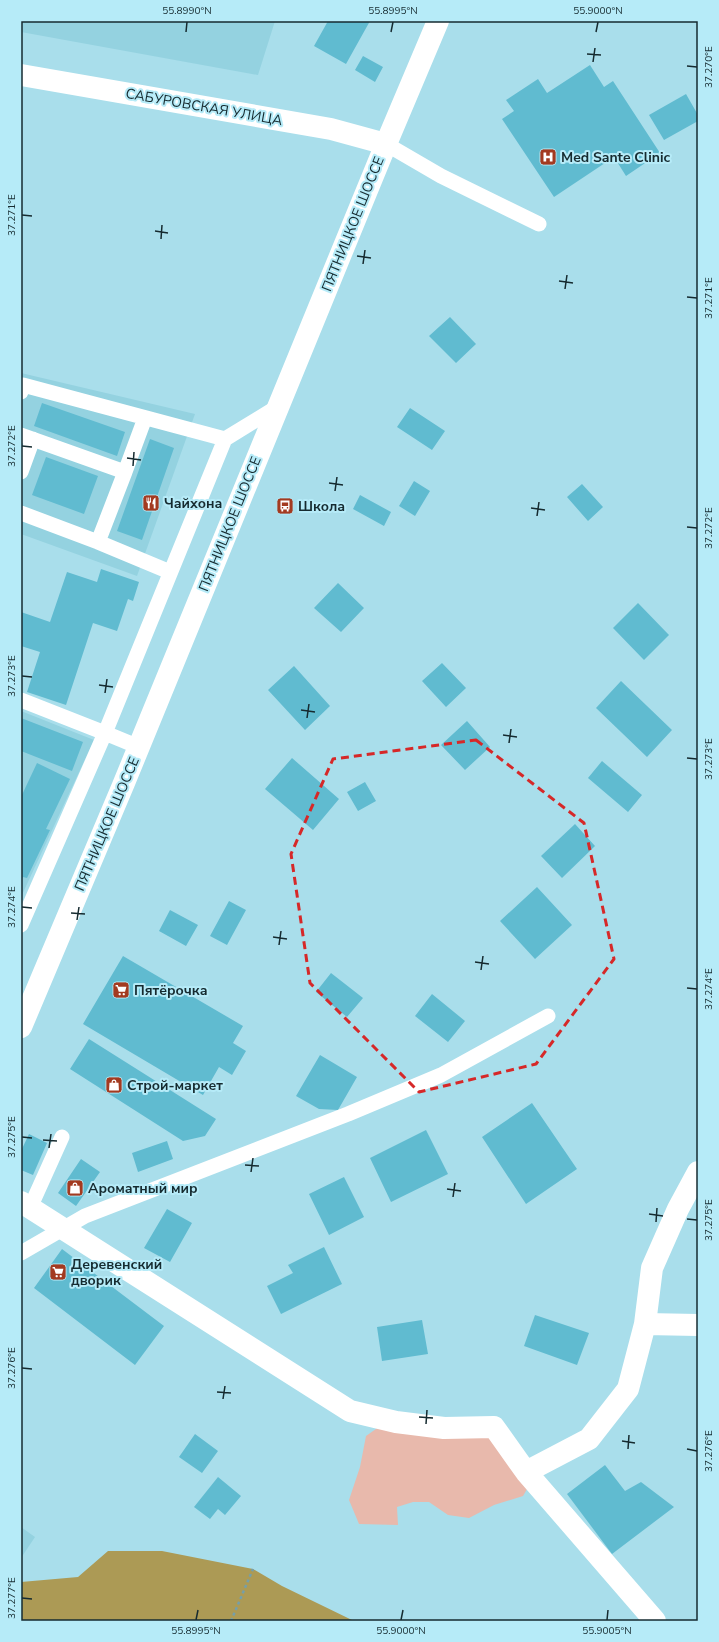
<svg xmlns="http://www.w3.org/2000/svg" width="719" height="1642" viewBox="0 0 719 1642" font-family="'Nunito Sans',sans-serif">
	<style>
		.built { fill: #94d2e0 }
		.green { fill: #e8b9ac }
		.water { fill: #ac9a55 }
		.building { fill: #60bbd0 }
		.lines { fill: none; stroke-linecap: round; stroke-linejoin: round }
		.path { stroke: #759fa9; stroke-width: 2.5; stroke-dasharray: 3 3; stroke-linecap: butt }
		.lane { stroke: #fff; stroke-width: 15 }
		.street { stroke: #fff; stroke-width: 22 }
		.secondary { stroke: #fff; stroke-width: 22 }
		.primary { stroke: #fff; stroke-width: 22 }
		.marked { fill: none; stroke: #d62828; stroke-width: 3; stroke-dasharray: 8 5; stroke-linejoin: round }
		.ticks { fill: none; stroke: #162b30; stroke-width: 1.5 }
		.labels { text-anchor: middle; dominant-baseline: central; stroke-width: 4; stroke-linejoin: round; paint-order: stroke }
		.street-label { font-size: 14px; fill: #162b30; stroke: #b6ebf8 }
		.poi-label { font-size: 14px; font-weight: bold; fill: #162b30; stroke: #b6ebf8; text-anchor: start }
		.neatline { fill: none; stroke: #162b30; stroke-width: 1.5 }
		.ticks-label { font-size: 10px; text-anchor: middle; fill: #162b30 }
	</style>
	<rect width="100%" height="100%" fill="#a9deeb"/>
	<path class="built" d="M21 21H275L258 75 21 32Z
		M21 373 195 414 137 576 21 534Z
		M21 711 94 740 21 897Z
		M21 1527 35 1537 21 1558Z"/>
	<path class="green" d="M383 1424 480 1432 503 1447 533 1479 523 1496 494 1505 469 1518 448 1515 429 1502H413L397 1507 398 1525 359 1524 349 1500 360 1467 366 1436Z"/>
	<path class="water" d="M108 1551H162L253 1569 282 1586 354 1621H21V1582L78 1577Z"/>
	<path class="building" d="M328 21H370L346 64 314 46Z
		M363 56 383 67 375 82 355 70Z
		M590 65 604 87 613 81 660 153 626 176 614 157 554 197 502 119 514 111 506 100 538 79 547 93Z
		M686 94 698 115V121L664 140 649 115Z
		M450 317 476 344 456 363 429 336Z
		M42 403 125 432 117 456 34 426Z
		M410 408 445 431 432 450 397 427Z
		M150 439 174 448 142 540 117 531Z
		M46 457 98 476 84 514 32 495Z
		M414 481 430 491 415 516 399 506Z
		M582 484 603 507 588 521 567 497Z
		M360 495 391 512 384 526 353 509Z
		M101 569 139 582 133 601 128 599 117 631 93 623 66 705 27 692 40 652 21 646V612L50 622 67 572 97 582Z
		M338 583 364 608 341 632 314 608Z
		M638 603 669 635 644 660 613 628Z
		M442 663 466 688 446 707 422 681Z
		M294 666 330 706 305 730 268 690Z
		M621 681 672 730 647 757 596 708Z
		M21 718 83 742 72 771 21 751Z
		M467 721 490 747 465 770 441 745Z
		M292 758 339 799 313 830 265 789Z
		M602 761 642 795 628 812 588 778Z
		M37 763 70 779 46 829 50 830 27 878 23 877 21 881V797Z
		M365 782 376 801 358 811 347 792Z
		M575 824 595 846 562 878 541 856Z
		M537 887 572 925 535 959 500 921Z
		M229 901 246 910 227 945 210 936Z
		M170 910 198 925 186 946 159 931Z
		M123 956 243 1026 233 1043 246 1051 232 1075 219 1067 203 1095 83 1024Z
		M331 973 363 998 347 1017 316 992Z
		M432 994 465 1021 448 1042 415 1016Z
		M89 1039 216 1119 205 1136 183 1141 70 1069Z
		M320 1055 357 1077 338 1110 319 1109 296 1096Z
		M532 1103 577 1169 526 1204 482 1137Z
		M426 1130 448 1174 391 1202 370 1158Z
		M29 1134 47 1143 33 1175 21 1170V1151Z
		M167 1141 173 1159 138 1172 132 1153Z
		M81 1159 100 1172 76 1206 58 1193Z
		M344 1177 364 1217 329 1235 309 1194Z
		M167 1209 192 1223 170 1262 144 1248Z
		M324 1247 342 1284 281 1314 267 1286 293 1273 288 1265Z
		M62 1249 164 1326 135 1365 34 1288Z
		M535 1315 589 1333 577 1365 524 1346Z
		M422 1320 428 1354 382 1361 377 1327Z
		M195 1434 218 1451 202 1473 179 1457Z
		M605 1465 625 1491 641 1482 674 1507 612 1554 567 1494Z
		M218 1477 241 1496 225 1515 218 1509 210 1519 194 1507Z"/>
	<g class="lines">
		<path class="path" d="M231 1621 253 1569"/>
		<path class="lane" d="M386 144 441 176 539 224
			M21 392 23 385 225 439 279 406
			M21 435 125 472 98 542
			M21 472 33 439
			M125 472 145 418
			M21 513 98 542 170 572
			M21 700 105 733 21 925
			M139 747 105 733 225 439
			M30 1208 62 1137
			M21 1253 85 1216 348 1114 441 1075 548 1016"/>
		<path class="street" d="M21 1202 350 1411 396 1422 444 1428 494 1427 526 1472 655 1621
			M645 1324 698 1325
			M526 1472 589 1439 628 1389 645 1324 652 1268 678 1209 698 1172"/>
		<path class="secondary" d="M21 75 331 129 386 144"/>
		<path class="primary" d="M21 1027 124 783 386 144 438 21"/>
	</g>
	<path class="marked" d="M476 740 584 823 614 959 536 1064 419 1092 310 983 291 854 333 759Z"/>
	<path class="ticks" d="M186 32 187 22M391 32 393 22M596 32 598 22M587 54 601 55M593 62 595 48M687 66 697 67M22 215 32 216M155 231 168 233M161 239 162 225M357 256 371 258M363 264 365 250M559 281 573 283M565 289 567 275M687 297 697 298M22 446 32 447M127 458 141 460M133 466 134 452M329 483 343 485M335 491 337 477M531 508 545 510M537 516 539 502M687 527 697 528M22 676 32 677M99 685 113 687M105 693 107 679M301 710 315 712M307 718 309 704M503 735 517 737M509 743 511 729M687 758 697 759M22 907 32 908M71 913 85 914M77 920 79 907M273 937 287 939M279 945 281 931M475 962 489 964M481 970 483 956M687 988 697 989M22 1137 32 1138M43 1140 57 1141M49 1148 51 1134M245 1165 259 1166M251 1172 253 1158M447 1189 461 1191M453 1197 455 1183M649 1214 663 1216M687 1219 697 1220M656 1222 657 1208M22 1368 32 1369M217 1392 231 1393M223 1399 225 1386M419 1417 433 1418M426 1424 427 1410M622 1441 635 1443M628 1449 629 1435M687 1449 697 1451M22 1598 32 1599M196 1620 198 1610M401 1620 403 1610M607 1620 608 1610"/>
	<defs>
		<g id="hospital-square" transform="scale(0.9)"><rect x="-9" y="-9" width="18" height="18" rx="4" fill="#a33a20" stroke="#b6ebf8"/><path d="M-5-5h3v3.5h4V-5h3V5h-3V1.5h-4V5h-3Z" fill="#fff"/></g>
		<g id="restaurant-square" transform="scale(0.9)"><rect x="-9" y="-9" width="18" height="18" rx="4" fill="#a33a20" stroke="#b6ebf8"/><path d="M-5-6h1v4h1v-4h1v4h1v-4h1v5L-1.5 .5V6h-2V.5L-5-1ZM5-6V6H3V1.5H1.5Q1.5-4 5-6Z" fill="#fff"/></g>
		<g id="bus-square" transform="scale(0.9)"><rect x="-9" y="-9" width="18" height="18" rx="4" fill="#a33a20" stroke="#b6ebf8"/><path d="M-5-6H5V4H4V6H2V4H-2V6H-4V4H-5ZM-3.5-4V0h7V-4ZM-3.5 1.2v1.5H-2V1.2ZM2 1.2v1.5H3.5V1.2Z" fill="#fff"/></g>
		<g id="supermarket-square" transform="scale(0.9)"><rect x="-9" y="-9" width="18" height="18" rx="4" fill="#a33a20" stroke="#b6ebf8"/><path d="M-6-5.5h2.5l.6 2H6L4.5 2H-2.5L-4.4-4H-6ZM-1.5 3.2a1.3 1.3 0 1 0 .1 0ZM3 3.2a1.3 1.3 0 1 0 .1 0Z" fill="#fff"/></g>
		<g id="shop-square" transform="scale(0.9)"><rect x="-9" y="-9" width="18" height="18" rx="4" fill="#a33a20" stroke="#b6ebf8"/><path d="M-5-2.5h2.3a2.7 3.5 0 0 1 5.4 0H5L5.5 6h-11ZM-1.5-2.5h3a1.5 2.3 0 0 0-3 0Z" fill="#fff"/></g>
	</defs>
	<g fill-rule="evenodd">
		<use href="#hospital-square" x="548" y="157"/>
		<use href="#restaurant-square" x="151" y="503"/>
		<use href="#bus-square" x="285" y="506"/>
		<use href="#supermarket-square" x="121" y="990"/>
		<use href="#shop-square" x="114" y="1085"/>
		<use href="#shop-square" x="75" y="1188"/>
		<use href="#supermarket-square" x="58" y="1272"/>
	</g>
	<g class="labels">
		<g class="street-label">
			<text transform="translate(204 107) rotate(10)">САБУРОВСКАЯ УЛИЦА</text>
			<text transform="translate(353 224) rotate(-68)">ПЯТНИЦКОЕ ШОССЕ</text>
			<text transform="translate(230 524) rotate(-68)">ПЯТНИЦКОЕ ШОССЕ</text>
			<text transform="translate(107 824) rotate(-67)">ПЯТНИЦКОЕ ШОССЕ</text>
		</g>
		<g class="poi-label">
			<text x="561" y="157">Med Sante Clinic</text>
			<text x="164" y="503">Чайхона</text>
			<text x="298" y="506">Школа</text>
			<text x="134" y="990">Пятёрочка</text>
			<text x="127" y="1085">Строй-маркет</text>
			<text x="88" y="1188">Ароматный мир</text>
			<text x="71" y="1264">Деревенский<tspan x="71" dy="16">дворик</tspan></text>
		</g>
	</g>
	<rect width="719" height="1642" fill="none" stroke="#b6ebf8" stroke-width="44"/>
	<rect x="22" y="22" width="675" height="1598" class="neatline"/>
	<g class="ticks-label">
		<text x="187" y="14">55.8990°N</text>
		<text x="393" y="14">55.8995°N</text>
		<text x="598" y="14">55.9000°N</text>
		<text transform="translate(708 67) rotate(-90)" y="4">37.270°E</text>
		<text transform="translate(11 215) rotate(-90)" y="4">37.271°E</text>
		<text transform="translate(708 298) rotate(-90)" y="4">37.271°E</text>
		<text transform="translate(11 446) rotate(-90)" y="4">37.272°E</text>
		<text transform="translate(708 528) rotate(-90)" y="4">37.272°E</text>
		<text transform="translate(11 676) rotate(-90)" y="4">37.273°E</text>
		<text transform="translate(708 759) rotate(-90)" y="4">37.273°E</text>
		<text transform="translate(11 907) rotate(-90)" y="4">37.274°E</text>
		<text transform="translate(708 989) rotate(-90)" y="4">37.274°E</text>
		<text transform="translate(11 1137) rotate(-90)" y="4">37.275°E</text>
		<text transform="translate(708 1220) rotate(-90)" y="4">37.275°E</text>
		<text transform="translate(11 1368) rotate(-90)" y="4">37.276°E</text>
		<text transform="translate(708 1451) rotate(-90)" y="4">37.276°E</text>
		<text transform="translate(11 1598) rotate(-90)" y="4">37.277°E</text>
		<text x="196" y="1634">55.8995°N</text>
		<text x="401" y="1634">55.9000°N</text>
		<text x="607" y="1634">55.9005°N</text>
	</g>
</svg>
